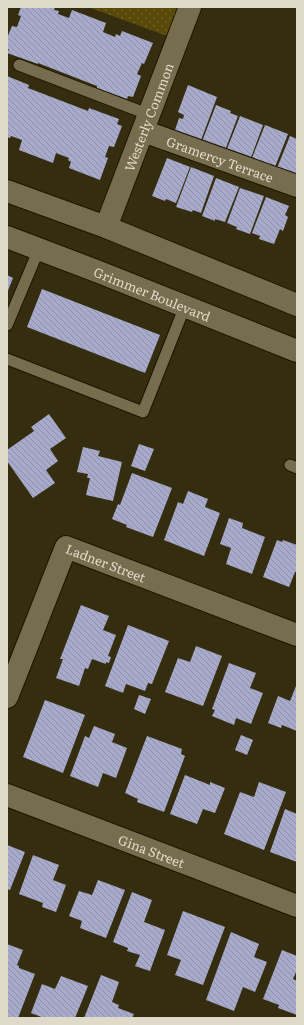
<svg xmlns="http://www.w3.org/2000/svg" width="304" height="1025" viewBox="0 0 304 1025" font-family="Literata,serif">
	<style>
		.grass { fill: url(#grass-dots) }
		.building { fill: url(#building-back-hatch) }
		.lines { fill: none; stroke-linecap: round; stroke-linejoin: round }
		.lane-casing { stroke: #1c1500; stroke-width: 13 }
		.street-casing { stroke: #1c1500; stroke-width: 24 }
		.secondary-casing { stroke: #1c1500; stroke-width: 24 }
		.lane { stroke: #766d4e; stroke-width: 11 }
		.street { stroke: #766d4e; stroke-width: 22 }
		.secondary { stroke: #766d4e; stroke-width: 22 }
		.labels { text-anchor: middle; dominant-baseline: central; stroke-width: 4; stroke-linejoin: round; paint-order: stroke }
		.street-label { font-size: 13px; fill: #dfdac9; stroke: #352d0f }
	</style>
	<defs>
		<pattern id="grass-dots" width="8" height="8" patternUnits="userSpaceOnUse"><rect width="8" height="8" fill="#594908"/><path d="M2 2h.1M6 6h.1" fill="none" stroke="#70632b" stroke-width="1.8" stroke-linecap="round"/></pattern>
		<pattern id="building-back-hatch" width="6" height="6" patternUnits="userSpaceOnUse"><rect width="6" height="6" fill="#a7aaca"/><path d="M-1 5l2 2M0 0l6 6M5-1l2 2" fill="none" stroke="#8e90a6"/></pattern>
	</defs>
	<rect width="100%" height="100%" fill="#352d0f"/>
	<path class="grass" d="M88 7H190L178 40Z"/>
	<path class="building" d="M21 7H55L54 10 59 11 58 14 69 18 72 10 106 23 103 32 115 37 116 34 120 36 122 31 153 43 144 64 142 63 137 74 141 76 133 97 128 96 127 99 97 88V86L38 63V64L7 53 9 49H7V38L12 26 17 27 21 16 18 15Z
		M7 76 29 85 28 88 88 111 89 108 119 119 117 124 122 126 114 147 109 146 105 157 108 158 100 180 69 168 71 162 68 160 69 158 56 153 53 163 19 150 22 140 11 136 10 138 7 137Z
		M188 85 217 97 200 143 174 133 179 118 183 119 184 115 178 112Z
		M216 105 231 111 230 113 238 116 224 153 201 144Z
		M240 116 263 125 249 163 225 154Z
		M265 125 288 134 273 172 250 163Z
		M290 136 297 139V181L275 173Z
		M167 158 190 167 176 203 166 199 165 201 152 196Z
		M191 167 214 176 201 213 193 210 192 212 176 207Z
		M216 178 239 187 225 222 215 219V221L202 216Z
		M240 188 264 196 250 234 236 229 237 227 227 223Z
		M266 197 289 206 285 215 288 217 283 231 280 229 274 244 259 239 260 236 252 233Z
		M7 275 13 278 7 293Z
		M42 289 160 335 145 373 27 327Z
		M49 414 66 438 50 449 58 461 46 470 55 483 33 498 7 461V450L34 431 31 427Z
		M139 444 154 449 145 471 131 466Z
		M83 447 100 451 98 456 122 462 113 501 86 495 90 478H87L88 474 77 472Z
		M132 473 172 488 153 537 126 527 127 525 112 519 118 504 120 505Z
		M188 491 208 499 205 507 220 513 204 556 164 540 178 502 183 504Z
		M229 518 243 523 242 528 265 537 252 574 226 564 231 548 220 544Z
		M277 540 282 542 283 540 297 545V572H295L289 587 263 577Z
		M81 605 109 616 103 630 116 635 108 656 111 657 109 663 106 662V664L92 659 88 669 85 668 79 686 56 678 63 659H60Z
		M128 625 169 641 152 684 148 683 145 691 126 684 123 693 105 686Z
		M196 646 222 656 203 706 165 692 178 658 190 662Z
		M229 663 256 673 250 688 263 693 251 724 236 718 234 725 212 716 215 710 212 709Z
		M296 686H297V731L282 725 281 728 268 723 278 696 290 701Z
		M139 695 151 699 145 714 134 709Z
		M45 700 85 715 63 773 23 757Z
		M94 726 115 734 112 742 127 748 116 778 103 773 98 787 70 776 85 736 89 738Z
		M241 735 253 740 247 755 235 750Z
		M147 736 182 749 181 754 185 756 164 812 137 802 138 799 125 793Z
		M185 775 210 785V782L225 788 215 813 203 809 197 824 170 814Z
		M259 782 286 792 264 850 224 834 240 792 254 797Z
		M285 809 297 814V862L270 852Z
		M7 845 25 852 10 890 7 889Z
		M33 855 59 865 53 880 66 885 56 912 42 907 43 903 19 894Z
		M98 880 125 890 106 938 80 928 82 921 69 916 79 891 92 895Z
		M132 892 152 900 144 922 165 930 150 971 135 966 140 955 127 951 128 948 113 942Z
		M183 911 225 927 203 985 175 975 181 960 167 955Z
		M231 932 259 944 254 957 267 962 255 992 243 987 234 1011 206 1000Z
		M7 944 23 950 17 965 19 966V968L35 974 18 1018H7Z
		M282 950 297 956V970L293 979 297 981V1015L278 1008 279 1005 263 999Z
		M101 975 119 982 112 1002 119 1005 118 1008 134 1014 132 1018H84Z
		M61 976 88 986 75 1018H44L31 1013 42 984 55 989Z"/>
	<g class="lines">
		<g class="lane-casing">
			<path id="lane" d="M19 65 150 115
				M7 325 39 249
				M7 359 143 412 185 306
				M290 465 297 468"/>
		</g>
		<g class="street-casing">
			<g id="street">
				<path id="s1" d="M143 131 297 186"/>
				<path id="s2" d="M106 227 190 7"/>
				<path id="s3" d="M7 697 66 547 297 635"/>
				<path id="s4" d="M7 795 297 906"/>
			</g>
		</g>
		<g class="secondary-casing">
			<g id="secondary">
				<path d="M7 191 106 227 297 305"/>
				<path id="s5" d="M7 237 99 272 297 351"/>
			</g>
		</g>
		<use href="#lane" class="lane"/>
		<use href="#street" class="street"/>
		<use href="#secondary" class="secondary"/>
	</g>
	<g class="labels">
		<g class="street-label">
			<text stroke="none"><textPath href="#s2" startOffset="118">Westerly Common</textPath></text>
			<text stroke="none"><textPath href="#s1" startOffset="82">Gramercy Terrace</textPath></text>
			<text stroke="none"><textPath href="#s5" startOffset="156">Grimmer Boulevard</textPath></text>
			<text stroke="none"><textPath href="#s3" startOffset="204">Ladner Street</textPath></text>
			<text stroke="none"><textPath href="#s4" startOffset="155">Gina Street</textPath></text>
		</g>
	</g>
	<rect width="304" height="1025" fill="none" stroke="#dfdac9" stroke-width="16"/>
</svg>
